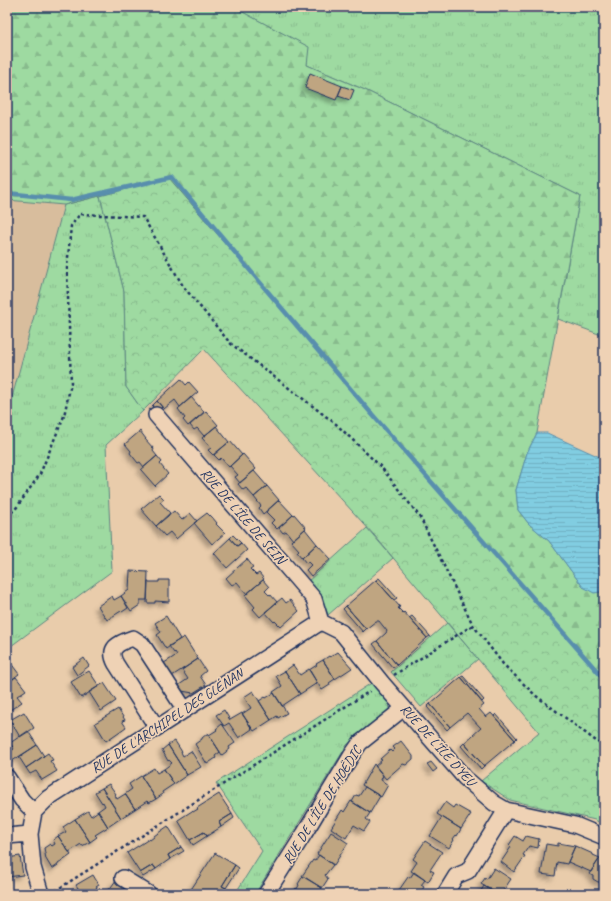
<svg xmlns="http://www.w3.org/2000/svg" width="611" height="901" viewBox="0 0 611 901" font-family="Caveat,sans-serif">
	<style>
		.built { fill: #d8bd9d }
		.grass { fill: url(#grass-tufts); stroke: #5c8480 }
		.forest { fill: url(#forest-firs); stroke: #5c8480 }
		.park { fill: url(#park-crowns); stroke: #5c8480 }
		.water { fill: url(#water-rules); stroke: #588ead }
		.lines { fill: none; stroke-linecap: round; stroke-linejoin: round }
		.stream { stroke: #588ead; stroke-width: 4.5 }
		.building { fill: #bfa581; stroke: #1b2f5e; filter: url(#shadow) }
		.minor-casing { stroke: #1b2f5e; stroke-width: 18 }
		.path { stroke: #1b2f5e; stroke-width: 2.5; stroke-dasharray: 3 3; stroke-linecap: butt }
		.minor { stroke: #efd2b5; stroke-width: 15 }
		.labels { text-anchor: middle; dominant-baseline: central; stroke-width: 3.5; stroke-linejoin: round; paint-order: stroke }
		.street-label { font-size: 14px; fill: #1b2f5e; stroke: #efd2b5 }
	</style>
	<defs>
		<pattern id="grass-tufts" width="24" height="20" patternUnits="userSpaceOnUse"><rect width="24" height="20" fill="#9edaa1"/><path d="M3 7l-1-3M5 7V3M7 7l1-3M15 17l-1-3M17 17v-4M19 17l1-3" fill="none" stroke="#88bb8d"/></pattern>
		<pattern id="forest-firs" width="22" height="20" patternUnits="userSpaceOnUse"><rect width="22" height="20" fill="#9edaa1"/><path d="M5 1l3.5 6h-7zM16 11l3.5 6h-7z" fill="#88bb8d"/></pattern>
		<pattern id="park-crowns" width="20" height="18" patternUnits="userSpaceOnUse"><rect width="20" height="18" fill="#9edaa1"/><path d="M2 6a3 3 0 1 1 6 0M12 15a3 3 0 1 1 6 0" fill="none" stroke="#88bb8d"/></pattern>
		<pattern id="water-rules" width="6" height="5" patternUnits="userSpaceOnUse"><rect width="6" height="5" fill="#81cde1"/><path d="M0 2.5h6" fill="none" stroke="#6fb0c3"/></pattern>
		<filter id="shadow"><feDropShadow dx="-3.5" dy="3.5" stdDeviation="2" flood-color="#0004"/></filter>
	</defs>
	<rect width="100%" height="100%" fill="#e9ccab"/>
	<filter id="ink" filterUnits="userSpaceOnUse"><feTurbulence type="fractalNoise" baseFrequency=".025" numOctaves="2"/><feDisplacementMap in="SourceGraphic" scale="8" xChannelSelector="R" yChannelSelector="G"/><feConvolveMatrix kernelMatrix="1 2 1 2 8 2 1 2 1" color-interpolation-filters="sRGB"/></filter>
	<g filter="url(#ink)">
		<path class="built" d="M7 200 64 205 7 416Z"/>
		<path class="grass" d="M233 7H604V336L558 319 580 196 365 90 307 65 308 47Z
			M100 196 124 291 126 387 143 411 106 445 112 571 7 649V416L64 205Z
			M367 528 393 558 328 615 321 595 308 581Z
			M447 623 478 659 421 707 391 672Z
			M373 682 390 702 389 710 347 745 255 894H235L262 851 216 783Z"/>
		<path class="forest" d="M7 7H233L309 47 307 65 365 90 580 196 537 433 527 453 516 490 518 510 529 524 549 541 583 587 600 592 604 591V677L334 370 169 178 64 205 7 200Z"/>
		<path class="park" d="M169 178 334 370 604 677V825L595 820 510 800 481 781 539 732 374 535 204 349 143 411 126 387 124 291 100 196Z"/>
		<path class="water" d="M537 433H547L604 459V591L600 592 594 593 583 587 549 541 529 524 518 510 516 490 527 453Z"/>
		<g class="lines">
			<path class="stream" d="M7 193 71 200 172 177 263 286 371 413 604 679"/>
		</g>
		<path class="building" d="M310 73 342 86 336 100 305 88Z
			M342 86 354 90 350 100 338 96Z
			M181 379 186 385 189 382 198 392 180 407 175 400 164 409 157 401Z
			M191 397 204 412 188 426 183 420 185 418 178 409Z
			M157 401 162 407 157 412 152 406Z
			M206 411 218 425 204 436 197 428 194 430 190 425Z
			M216 426 229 442 213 455 208 450 211 448 202 438Z
			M140 431 146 439H145L154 449 153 451 157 456 144 467 140 462 138 463 130 453 131 451 125 444Z
			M230 441 242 455 229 467 221 458 219 460 214 455Z
			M243 454 256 469 240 483 235 477 238 475 230 466Z
			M157 456 162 462 160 464 168 474 155 486 141 470Z
			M254 471 267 486 254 497 246 488 243 490 238 484Z
			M267 486 279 500 263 514 259 508 261 506 254 497Z
			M159 494 164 499 160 502 170 513 156 526 141 509Z
			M279 500 293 515 277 529 271 523 274 520 266 512Z
			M174 511 182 520 190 513 197 521 176 539 170 532 165 536 156 526Z
			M207 513 212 518V517L217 523 216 524 225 533 212 544 194 523Z
			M294 514 306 528 293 540 286 531 283 533 279 528Z
			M305 529 317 544 302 558 297 552 299 550 291 541Z
			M233 535 241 543 237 546 230 538Z
			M230 538 237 546 241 543 247 550 227 568 214 553Z
			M317 544 331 559 311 576 306 570 311 565 308 562 306 563 302 558Z
			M247 559 253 567 250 569 256 575 259 573 264 579 247 594 237 582 232 585 226 578Z
			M130 571 148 572 147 600H140V605L131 611 121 596 129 590Z
			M379 578 397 598 394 600 376 580Z
			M159 580H169V602L155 601V603H147L148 582H159Z
			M263 580 269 587 265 591 269 595 270 594 277 602 260 617 253 609 255 607 245 595Z
			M376 580 400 607 398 608 403 613 404 612 427 638 397 665 377 641 386 633 387 631 379 621H376L366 629 346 606Z
			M112 596 114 600 121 596 128 608 122 612 121 611 107 620 98 606Z
			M282 598 286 603 290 600 299 611 281 627 275 621 274 622 265 612Z
			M346 606 366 629 363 632 343 609Z
			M166 616 180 639 166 649 157 635 161 632 155 623Z
			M412 616 430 636 427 638 409 618Z
			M184 637 198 659 172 676 164 663 177 655 175 652 174 653 169 646Z
			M377 641 397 665 393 668 373 644Z
			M338 652 352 668 335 679 323 660 329 656 330 657Z
			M7 658 19 674 7 683Z
			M84 658 89 666 77 675 72 667Z
			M198 659 206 671 200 676 206 685 193 693 182 691 179 685 188 679 182 670Z
			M323 660 335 679 329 683 330 685 322 690 309 670 317 665 316 664Z
			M293 665 300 675 309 669 317 683 300 694 285 671Z
			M89 671 99 686 81 698 71 682Z
			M285 671 300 694 282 706 273 692 282 686 276 676Z
			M463 676 484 700 482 702 461 677Z
			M16 677 26 690 17 696 22 702 7 712V683Z
			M461 677 484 705 479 709 486 717 491 713 515 740 484 766 464 743 481 728 467 713 450 727 430 704Z
			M104 683 116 701 101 711 89 692Z
			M253 691 271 720 254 731 242 714 251 708 244 697Z
			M274 693 287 713 278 718 277 716 271 720 259 701 265 697 266 698Z
			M430 704 450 727 447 730 427 707Z
			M118 709 125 720 122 721 126 727 106 741 95 723Z
			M224 710 230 720 242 713 252 729 239 738 229 723 224 726 216 715Z
			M24 712 34 728 20 737 10 720Z
			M496 714 517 738 515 740 494 716Z
			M222 724 235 743 229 747 230 749 222 755 209 735 217 730 216 729Z
			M28 731 37 745 9 763 7 760V754L14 749 10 743Z
			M208 733 220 752 215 756 216 758 207 764 195 744 202 739V738Z
			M175 741 182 752H181L183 756 191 751 201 767 187 775 168 745Z
			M401 741 413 756V759L406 765 403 764 386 779 375 766 382 760 380 759 390 750 392 752 395 749 393 747Z
			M464 743 484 766 481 769 461 746Z
			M37 745 44 756 26 768 19 757Z
			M168 745 187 775 174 784 164 769 172 763 169 760 168 761 162 750Z
			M48 753 53 760 50 761 57 771 42 780 36 771 30 774 26 768Z
			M431 762 437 769 433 772 427 764Z
			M374 764 383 775 381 780 388 785 381 797 362 785Z
			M154 768 157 773 164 769 174 784 162 792 163 794 156 799 141 776Z
			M141 776 156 799 149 803 147 801 135 809 125 794 132 789 129 784Z
			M109 784 116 794 115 795 117 799 125 794 135 809 121 818 102 788Z
			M365 787 380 796 370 813 352 802 356 795 359 796Z
			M102 788 121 818 108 827 98 811 105 806 103 802 102 803 95 792Z
			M219 794 232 814 219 822 221 827 207 836 204 832 190 840 178 820 192 811 193 812 198 809 197 808Z
			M351 801 370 813 366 819 370 822 364 831 354 825 346 838 331 828 342 810 344 812Z
			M445 802 453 808 455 805 471 814 461 829 437 814Z
			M88 811 91 816 98 811 108 827 95 835 97 837 90 842 75 819Z
			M232 814 234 818 221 827 219 822Z
			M442 817 461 829 457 836 456 835 453 839 454 840 449 848 430 836Z
			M75 819 90 842 82 846 81 844 69 852 58 836 66 832 63 827Z
			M168 826 181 847 168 855 170 859 156 869 153 865 140 873 127 853 149 839 150 840 154 837V836Z
			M204 832 207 836 193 845 190 840Z
			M331 832 348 843 334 865 317 854Z
			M58 836 71 855 58 864V865L52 869 46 859 44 848 50 844 52 846 55 844 53 840Z
			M515 836 523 841 526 836 539 839 538 848 529 846 523 855 525 856 514 872 501 862 511 847 509 845Z
			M425 841 442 852 430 870 434 872 428 882 411 871 417 862 413 859Z
			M558 843 575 846 567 864 557 862 555 876 541 874 546 844 558 846Z
			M575 846 593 854V855L600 858 591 872 568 862Z
			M181 847 184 851 170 859 168 855Z
			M215 853 235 865 222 886 226 888 222 894H188Z
			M319 855 333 865 325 875 328 879 322 888 302 876 313 860 315 861Z
			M20 856 23 875 7 877V858Z
			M600 858 604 861V884L600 882H598L593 879V876L589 874Z
			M153 865 156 869 143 877 140 873Z
			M235 865 239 868 226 888 222 886Z
			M494 868 511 879 501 894H497L481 884 485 878 487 879Z
			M414 872 425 880 421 885 424 887 420 894 419 893V894H399L397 893 408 877 410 878Z
			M93 875 99 885 96 887 101 894H82L76 885Z
			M303 876 322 888 319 894H292L296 888 297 889 299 885 298 884Z
			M116 880 125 887 120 894H115L109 890Z
			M484 886 497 894H479Z
			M125 887 137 894H120Z"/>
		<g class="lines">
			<g class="minor-casing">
				<path id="minor" d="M156 415 314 599 321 622
					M321 622 341 632 382 683 465 778 494 803 506 810 575 825 604 837
					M157 728 116 664C107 648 118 643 133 638L142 644 185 710
					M7 777 22 800 34 812
					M7 836 30 834
					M123 878 149 894
					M41 894 33 867 30 834 34 812 48 798 321 622
					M266 894 304 834 351 756 360 743 404 708
					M445 894 456 876 468 871 506 810"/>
			</g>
			<path class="path" d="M7 517 17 507 40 474 64 416 71 383 67 268 71 226 80 214 143 217 183 286 230 343 336 424 381 467 420 517 473 625 503 664 535 695 604 747
				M394 675 473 625
				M55 891 370 691"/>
			<use href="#minor" class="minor"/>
		</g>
	</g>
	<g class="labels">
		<g class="street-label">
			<text transform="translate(243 516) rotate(49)">RUE DE L'ÎLE DE SEIN</text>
			<text transform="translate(167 721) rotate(-33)">RUE DE L'ARCHIPEL DES GLÉNAN</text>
			<text transform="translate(438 745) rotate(48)">RUE DE L'ÎLE D'YEU</text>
			<text transform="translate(322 805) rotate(-58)">RUE DE L'ÎLE DE HOËDIC</text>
		</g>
	</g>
	<rect width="611" height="901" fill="none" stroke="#efd2b5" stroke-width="24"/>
	<rect x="12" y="12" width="587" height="877" fill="none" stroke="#1b2f5e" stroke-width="1.5" filter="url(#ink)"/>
</svg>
